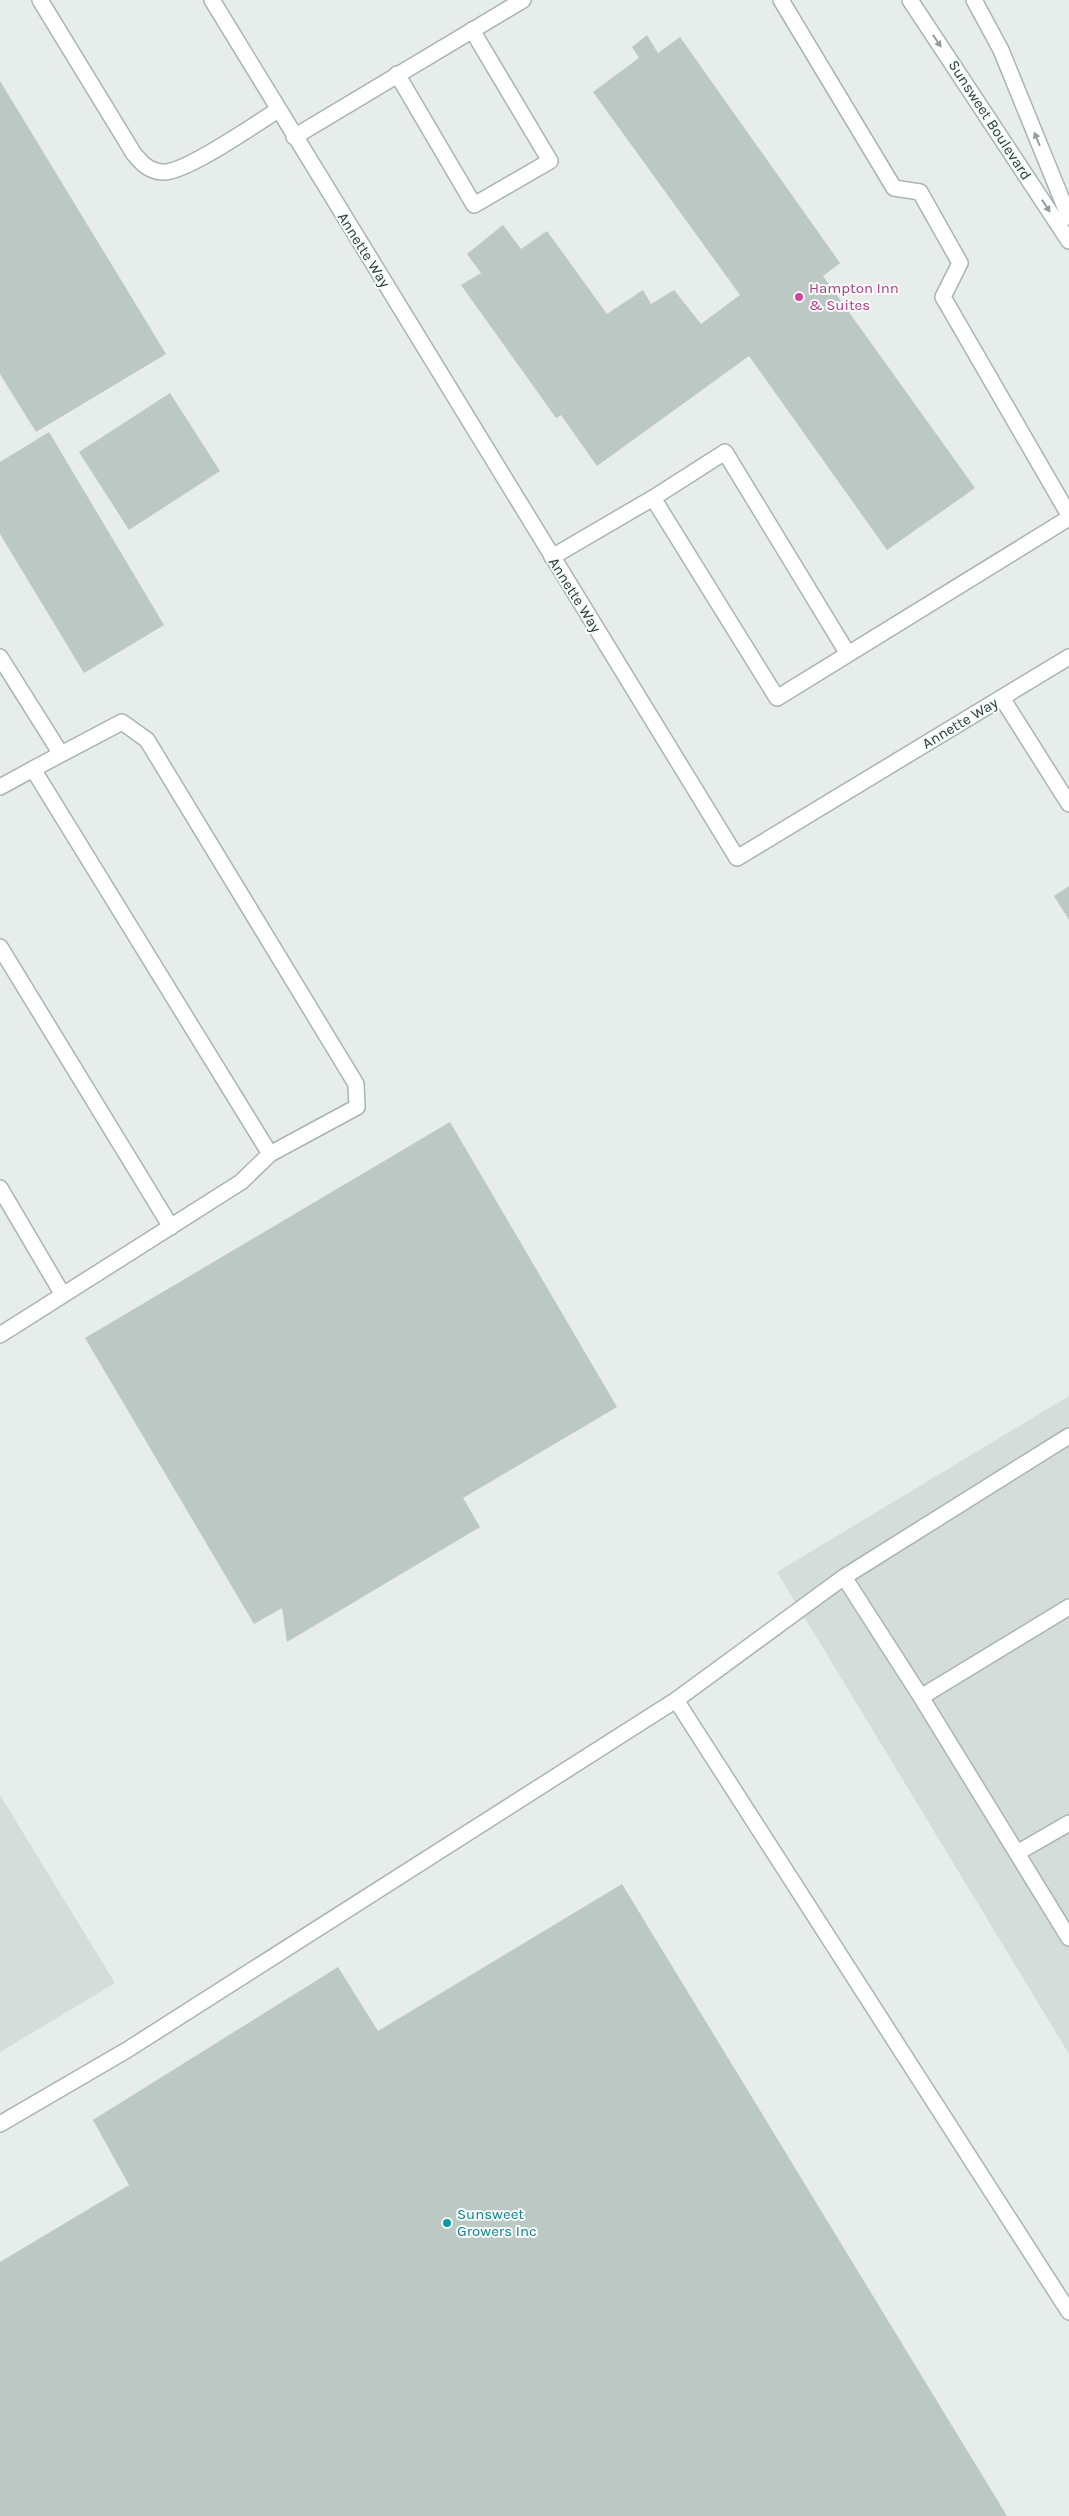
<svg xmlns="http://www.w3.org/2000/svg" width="1069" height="2516" viewBox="0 0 1069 2516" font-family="Karla,sans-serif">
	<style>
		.built { fill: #d4ddd9 }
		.building { fill: #bbc8c3 }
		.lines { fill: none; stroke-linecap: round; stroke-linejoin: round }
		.lane-casing { stroke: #a9b5b1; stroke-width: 18 }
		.street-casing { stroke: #a9b5b1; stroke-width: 18 }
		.lane { stroke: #fff; stroke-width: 15 }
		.street { stroke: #fff; stroke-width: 15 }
		.oneway { fill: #929e9c }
		.hotel-dot { fill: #d1479c; stroke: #f6faf8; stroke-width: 2 }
		.culture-dot { fill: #0f9aa8; stroke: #f6faf8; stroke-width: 2 }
		.labels { text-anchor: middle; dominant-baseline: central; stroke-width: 4; stroke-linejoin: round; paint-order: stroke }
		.street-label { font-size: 15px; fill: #263e39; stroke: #f6faf8 }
		.hotel-label { font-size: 15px; fill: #b23c85; stroke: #f6faf8; text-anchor: start }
		.culture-label { font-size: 15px; fill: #0d838f; stroke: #f6faf8; text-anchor: start }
	</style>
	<rect width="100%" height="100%" fill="#e6edea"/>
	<path class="built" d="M1069 1396V2054L777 1572Z
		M0 1795 115 1983 0 2052Z"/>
	<path class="building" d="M647 35 658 53 680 37 840 263 823 276 975 488 887 550 749 356 597 466 561 415 556 418 461 285 481 273 467 254 503 225 521 249 547 231 607 314 643 290 651 304 674 290 701 324 740 295 593 92 639 58 632 47Z
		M0 81 166 354 36 432 0 374Z
		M170 393 220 471 129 530 79 452Z
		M49 432 164 625 84 673 0 534V462Z
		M1069 886V920L1054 896Z
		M450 1122 617 1407 463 1498 480 1527 287 1642 282 1608 254 1624 85 1338Z
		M622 1884 1007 2516H0V2262L129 2185 93 2120 338 1967 378 2031Z"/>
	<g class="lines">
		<g class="lane-casing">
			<path id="lane" d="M40 0 134 154C142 163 148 171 162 172 183 175 257 123 278 110
				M781 0 894 188 920 192 960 263 943 297 1069 515
				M397 74 474 205 550 161 472 30
				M653 498 725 452 848 654
				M552 557 653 498 777 698 1069 518
				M0 657 61 754
				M1002 698 1069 804
				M33 769 122 722 147 740 356 1084 357 1107 270 1154
				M0 787 33 769 270 1154 241 1182 0 1335
				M0 947 171 1227
				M0 1188 63 1295
				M1069 1436 844 1577 676 1700 1069 2312
				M844 1577 921 1697 1069 1938
				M921 1697 1069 1607
				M1017 1853 1069 1823
				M0 2124 127 2050 676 1700"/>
		</g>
		<g class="street-casing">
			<path id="street" d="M212 0 737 858 1069 657
				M910 0 1069 241
				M974 0 1001 50 1069 217
				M294 137 523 0"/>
		</g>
		<use href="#lane" class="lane"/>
		<use href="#street" class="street"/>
	</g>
	<defs><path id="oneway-solid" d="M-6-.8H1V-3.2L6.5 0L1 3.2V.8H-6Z" transform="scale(1.25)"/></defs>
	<g class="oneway">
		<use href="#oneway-solid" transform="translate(937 41) rotate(57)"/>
		<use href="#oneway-solid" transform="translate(1037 139) rotate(-112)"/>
		<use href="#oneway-solid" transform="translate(1046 206) rotate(57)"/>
	</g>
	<circle class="hotel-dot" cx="799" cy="297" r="5"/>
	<circle class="culture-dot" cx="447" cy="2223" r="5"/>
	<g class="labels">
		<g class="street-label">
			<text transform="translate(990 120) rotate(57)">Sunsweet Boulevard</text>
			<text transform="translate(364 250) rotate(58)">Annette Way</text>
			<text transform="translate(575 595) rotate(58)">Annette Way</text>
			<text transform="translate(960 723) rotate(-31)">Annette Way</text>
		</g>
		<g class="hotel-label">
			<text x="809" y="288">Hampton Inn<tspan x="809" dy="17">&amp; Suites</tspan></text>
		</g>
		<g class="culture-label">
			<text x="457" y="2214">Sunsweet<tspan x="457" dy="17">Growers Inc</tspan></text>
		</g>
	</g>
</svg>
